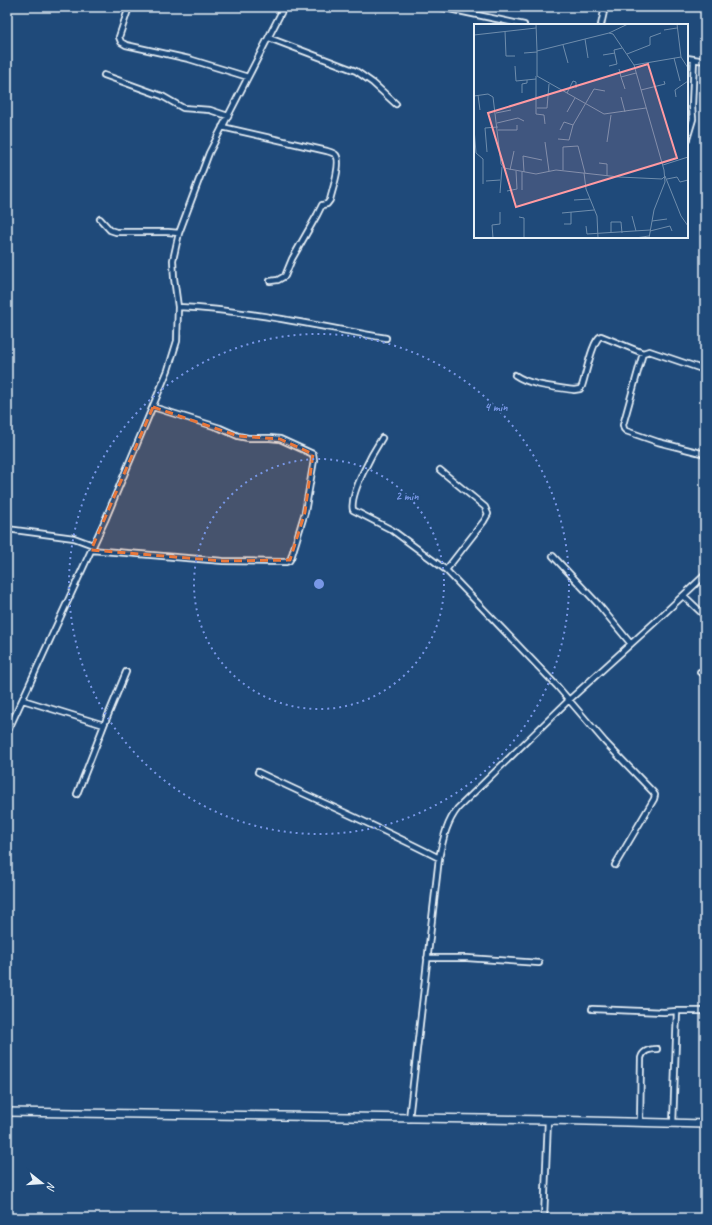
<svg xmlns="http://www.w3.org/2000/svg" width="712" height="1225" viewBox="0 0 712 1225" font-family="Caveat,sans-serif">
	<style>
		.lines { fill: none; stroke-linecap: round; stroke-linejoin: round }
		.street-casing { stroke: #e8f1f8; stroke-width: 8 }
		.secondary-casing { stroke: #e8f1f8; stroke-width: 10 }
		.street { stroke: #1f4a7a; stroke-width: 4.5 }
		.secondary { stroke: #1f4a7a; stroke-width: 7 }
		.marked { fill: #e8773b; fill-opacity: 0.2; stroke: #e8773b; stroke-width: 3; stroke-dasharray: 8 5; stroke-linejoin: round }
		.ring { fill: none; stroke: #7897e6; stroke-width: 2; stroke-dasharray: 2 4 }
		.inset-road { fill: none; stroke: #6f8dac; stroke-width: 1 }
		.view { fill: #ff9aa2; fill-opacity: 0.15; stroke: #ff9aa2; stroke-width: 2 }
		.inset-edge { fill: none; stroke: #e8f1f8; stroke-width: 2 }
		.centre { fill: #7897e6; stroke: #1f4a7a; stroke-width: 2 }
		.ring-label { font-size: 12px; text-anchor: middle; font-weight: bold; fill: #7897e6; stroke: #1f4a7a; stroke-width: 3.5; stroke-linejoin: round; paint-order: stroke }
	</style>
	<rect width="100%" height="100%" fill="#1f4a7a"/>
	<filter id="ink" filterUnits="userSpaceOnUse"><feTurbulence type="fractalNoise" baseFrequency=".025" numOctaves="2"/><feDisplacementMap in="SourceGraphic" scale="8" xChannelSelector="R" yChannelSelector="G"/><feConvolveMatrix kernelMatrix="1 2 1 2 8 2 1 2 1" color-interpolation-filters="sRGB"/></filter>
	<g filter="url(#ink)">
		<g class="lines">
			<g class="street-casing">
				<path id="street" d="M129 7 119 37 121 42 126 45 189 59 248 77
					M440 7 524 25
					M601 25 605 7
					M269 38 356 71 373 83 396 104
					M687 58 705 61
					M104 75 162 96 183 108 210 110 228 116
					M222 127 327 151C330 152 334 153 336 155 342 163 332 191 330 200L327 204 322 205 317 215 292 259 285 276 278 280 270 281
					M687 139 693 119 692 106 694 59
					M100 219 110 230 116 232H168L179 233
					M178 307C248 310 317 326 386 338
					M643 353 623 425 624 429 626 431 658 442 705 454
					M515 375C531 386 555 387 574 390L580 389 582 386C586 375 592 340 601 336L643 353 649 351 705 370
					M382 438C373 452 349 494 353 510L392 530 446 570 557 686 605 742 653 792 655 795 654 799 615 865
					M440 470 485 507 488 514 484 521 446 570
					M7 529 74 538 93 545
					M91 550 223 561 286 562 289 561 291 558 305 512 314 460 313 454 280 439 270 438H248L238 436 220 428 153 407
					M553 556 598 604 631 644
					M684 596 705 616
					M700 672 705 673
					M23 700 104 725 126 672
					M7 733 106 518 168 370 177 341 178 307 174 278 173 260 179 233 209 153 284 7
					M258 772C318 801 379 827 439 858
					M77 794 104 725
					M427 958H467L539 963
					M592 1009 664 1012 677 1011
					M409 1119 439 858C443 840 446 823 458 808L569 700 655 622 705 575
					M640 1123 641 1058C643 1050 650 1049 657 1049
					M673 1124 677 1011H705
					M544 1218 548 1120"/>
			</g>
			<g class="secondary-casing">
				<path id="secondary" d="M7 1112 548 1120 705 1124"/>
			</g>
			<use href="#street" class="street"/>
			<use href="#secondary" class="secondary"/>
		</g>
	</g>
	<path class="marked" d="M153 407 238 436 280 439 313 454 305 512 290 560 223 561 91 550Z"/>
	<g class="ring">
		<circle cx="319" cy="584" r="125"/>
		<circle cx="319" cy="584" r="250"/>
	</g>
	<g transform="translate(474 24)">
		<rect width="214" height="214" fill="#1f4a7a"/>
		<path class="inset-road" d="M62 0 63 27 135 9 154 0M203 0 207 33 214 44M190 6 203 4M31 7 32 32H41M135 9 139 10 160 41 190 146 191 158 180 186 175 214M0 11 62 4M111 15 114 34M89 21 94 39M0 24V40M63 27V52L130 90 172 84M50 29 63 28M153 30 176 21V13L187 9M129 31 141 29M200 34 206 57M160 41 207 33M41 42 42 57 62 55M135 42 143 40 140 26 148 24M145 45 147 53 162 49M62 52V90L70 91 71 100M147 53 151 65M167 66 191 60 190 57M48 69V60L53 59V56M93 69 99 57 102 58V64M4 71 6 86M0 72 14 70 19 73 27 140 30 144 62 150 82 146 145 153 188 155 191 152 207 192 214 202M147 73 151 88M202 73 201 66 214 57M63 84H73L75 60M93 88 101 74M22 89 37 86M23 99 44 94 50 97M0 104 2 129 9 135V160M24 106H43V101M86 106 90 98 99 101M84 115 95 116 99 101 120 65 131 67M71 118 75 147M133 118 137 91M13 128 11 104 24 103M125 139 133 140V152M189 141 214 133M36 146 40 127M89 146V123L104 122 111 149M50 148 49 132 68 136M110 149 112 165 123 192 124 214M193 155 203 153 206 158 214 156M12 157 26 156M48 166V148M33 167 43 165 42 147M26 169 28 143M100 176 116 175M88 189 120 186M158 192 162 207M45 193 50 194V214M178 197 193 195M90 200H97V188M112 202 113 210 176 206M176 207 196 202 198 207M137 208V198H147L148 209M19 214 18 201 26 200V188M161 214 175 212"/>
		<path class="view" d="M174 40 203 134 42 183 14 89Z"/>
		<rect width="214" height="214" class="inset-edge"/>
	</g>
	<circle cx="319" cy="584" r="6" class="centre"/>
	<g class="ring-label">
		<text x="496" y="411">4 min</text>
		<text x="407" y="500">2 min</text>
	</g>
	<rect width="712" height="1225" fill="none" stroke="#1f4a7a" stroke-width="24"/>
	<rect x="12" y="12" width="688" height="1201" fill="none" stroke="#e8f1f8" stroke-width="1.5" filter="url(#ink)"/>
	<g transform="translate(42 1183) rotate(107)" stroke="#1f4a7a" stroke-width="3" paint-order="stroke">
	<path d="M0-3L7 15L0 10L-7 15Z" fill="#e8f1f8"/>
	<text y="-6" font-size="11" font-weight="bold" text-anchor="middle" fill="#e8f1f8">N</text>
	</g>
</svg>
